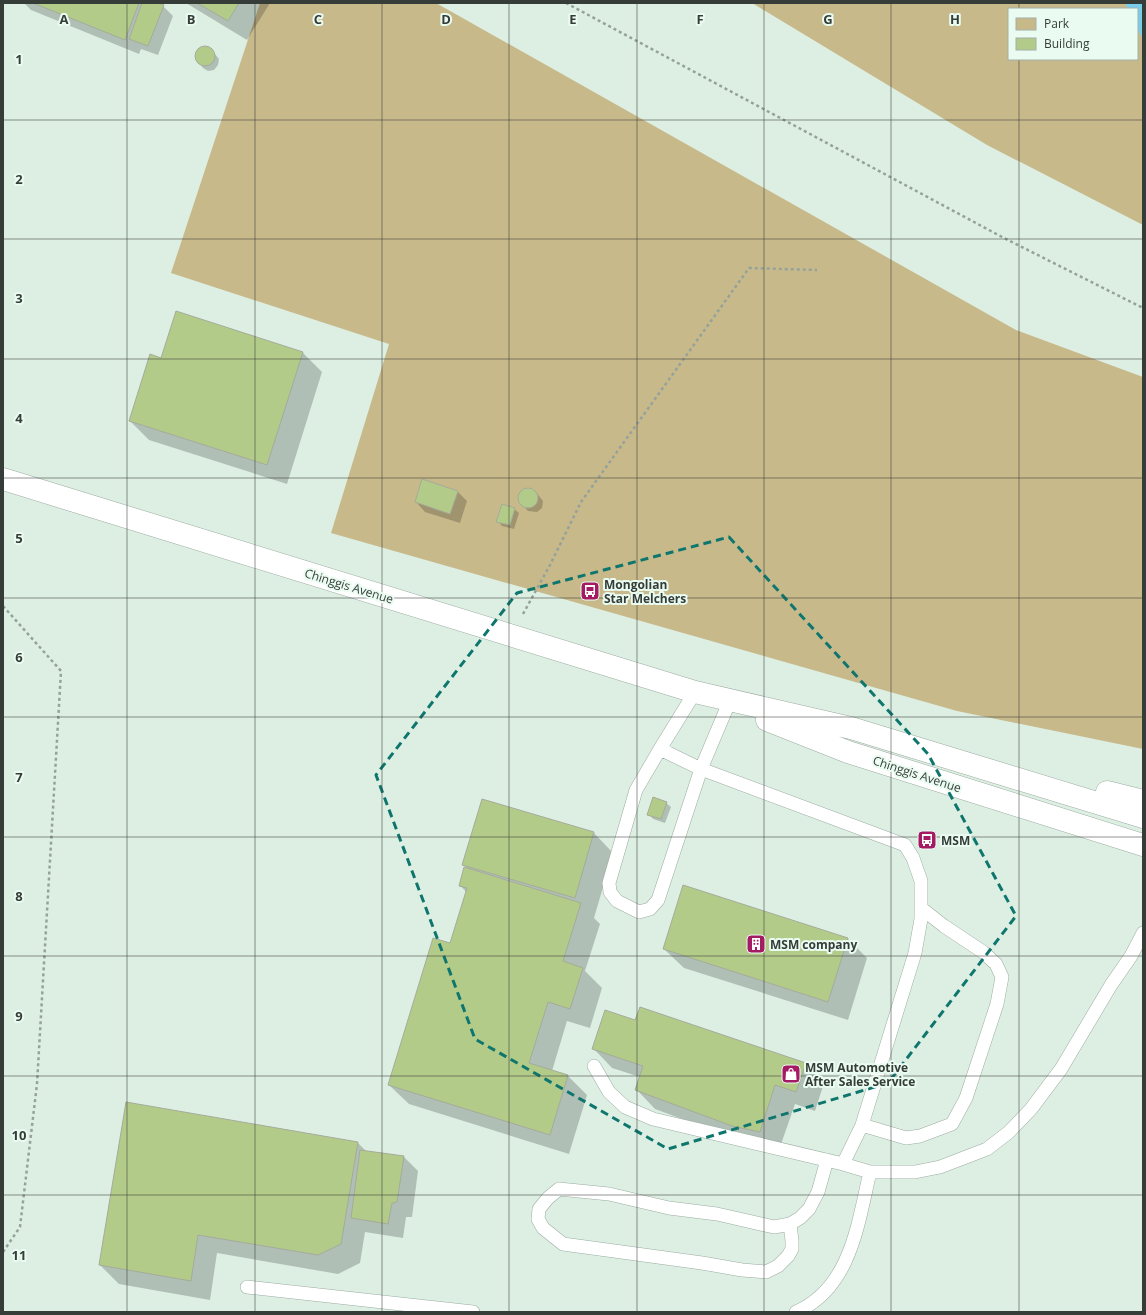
<svg xmlns="http://www.w3.org/2000/svg" width="1146" height="1315" viewBox="0 0 1146 1315" font-family="'Open Sans',sans-serif">
	<style>
		.green { fill: #c8b98b; fill-rule: evenodd }
		.water { fill: #78cdea }
		.shadow { fill: #0003 }
		.building { fill: #b3cb89; stroke: #a5ab9b }
		.lines { fill: none; stroke-linecap: round; stroke-linejoin: round }
		.service-casing { stroke: #9caca2; stroke-width: 14 }
		.trunk-casing { stroke: #9caca2; stroke-width: 23 }
		.path { stroke: #95a299; stroke-width: 2.5; stroke-dasharray: 3 3; stroke-linecap: butt }
		.service { stroke: #fff; stroke-width: 13 }
		.trunk { stroke: #fff; stroke-width: 22 }
		.marked { fill: none; stroke: #0f766e; stroke-width: 3; stroke-dasharray: 8 5; stroke-linejoin: round }
		.grid { fill: none; stroke: #363d39; stroke-width: 1; stroke-opacity: 0.55 }
		.labels { text-anchor: middle; dominant-baseline: central; stroke-width: 4; stroke-linejoin: round; paint-order: stroke }
		.poi-label { font-size: 12px; font-weight: bold; fill: #363d39; stroke: #eafcf1; text-anchor: start }
		.street-label { font-size: 12px; fill: #363d39; stroke: #eafcf1 }
		.grid-label { font-size: 13px; text-anchor: middle; font-weight: bold; fill: #363d39; stroke: #eafcf1; stroke-width: 4; stroke-linejoin: round; paint-order: stroke }
	</style>
	<rect width="100%" height="100%" fill="#ddefe3"/>
	<path class="green" d="M260 3H436L1016 330 1143 377V749L957 711 331 533 389 344 171 273Z
		M752 3H1143V225L987 145ZM1009 9H1137V59H1009Z"/>
	<path class="water" d="M1125 3H1143V39L1137 28V9H1128Z"/>
	<path class="shadow" d="M24 3H156L163 6 173 16 158 55 141 49 139 54 31 10Z
		M186 3H270L247 40Z
		M204 47 211 49 219 59 218 65 214 70 208 71 203 68 197 60 196 55 198 49Z
		M303 353 322 372 287 484 149 440 130 421 162 359Z
		M525 489 535 491 543 501 542 508 537 512 528 511 520 502 519 496 520 493Z
		M458 492 467 501 460 523 425 512 416 502Z
		M514 509 519 513 514 529 502 526 498 521Z
		M666 803 671 807 665 823 653 819 649 814Z
		M594 833 613 853 594 918 600 924 585 971 602 988 590 1028 567 1021 552 1071 568 1076 587 1095 569 1154 409 1104 389 1085 451 945 467 893 460 885 469 870 463 864Z
		M684 887 848 939 867 958 848 1020 684 968 664 949Z
		M636 1022 805 1064 824 1083 815 1111 795 1104 779 1150 752 1145 655 1109 636 1089 640 1077 612 1068 593 1048Z
		M358 1143 366 1151 404 1157 418 1171 412 1217H406L403 1238 365 1232 360 1263 338 1274 217 1253 210 1300 119 1284 100 1265Z"/>
	<path class="building" d="M33 3H139L125 40Z
		M142 3H159L164 5 148 46 129 39Z
		M197 3H239L228 21Z
		M195 56a10 10 0 1 1 20 0a10 10 0 1 1-20 0Z
		M176 311 303 352 267 465 129 421 150 354 161 358Z
		M422 479 458 491 450 514 415 502Z
		M518 498a10 10 0 1 1 20 0a10 10 0 1 1-20 0Z
		M502 504 515 508 510 525 496 522Z
		M653 797 667 802 661 819 647 815Z
		M482 799 594 832 575 898 462 865Z
		M464 867 581 903 563 961 583 968 570 1009 548 1002 529 1063 568 1075 550 1135 388 1085 433 938 450 943 467 888 459 886Z
		M683 885 848 938 828 1002 663 949Z
		M640 1007 806 1063 796 1092 775 1085 760 1132 732 1126 635 1090 643 1066 592 1049 605 1010 635 1020Z
		M126 1102 358 1142 341 1244 318 1255 198 1235 191 1281 99 1265Z
		M360 1150 404 1156 397 1202 392 1203 388 1224 351 1218Z"/>
	<g class="lines">
		<g class="service-casing">
			<path id="service" d="M695 692 660 749 636 790 609 883 610 892 617 901 639 912 650 909 658 900 701 769 728 705
				M660 749 701 769 905 845 913 858 921 881V919L915 953 862 1125 843 1164
				M594 1066 609 1092 625 1107 653 1119 843 1164 870 1172H915L940 1167 987 1149 1009 1132 1031 1109 1061 1069 1111 985 1131 956 1143 933
				M862 1125 906 1138 920 1136 952 1124 966 1098 997 1004 1002 977 996 964 983 952 944 926 921 908
				M790 1224 792 1241V1249L788 1256 778 1266 766 1272 742 1270 702 1263 563 1244 543 1228 538 1219 539 1209 548 1198 559 1189 609 1194 669 1208 717 1214 774 1227 790 1224 800 1218 809 1209 818 1192 827 1160
				M247 1287 473 1312
				M796 1312C851 1288 858 1223 870 1172"/>
		</g>
		<g class="trunk-casing">
			<path id="trunk" d="M3 479 695 692 851 728 1143 817
				M767 720 848 752 1143 845
				M1107 792 1143 801"/>
		</g>
		<path class="path" d="M566 3 1002 237 1143 308
			M3 606 61 671 37 1084 20 1227 3 1252
			M523 614 550 565 581 502 749 268 817 270"/>
		<use href="#service" class="service"/>
		<use href="#trunk" class="trunk"/>
	</g>
	<path class="marked" d="M729 537 928 754 1016 916 888 1083 668 1149 475 1039 376 775 517 593Z"/>
	<path class="grid" d="M127 3V1312M255 3V1312M382 3V1312M509 3V1312M637 3V1312M764 3V1312M891 3V1312M1019 3V9M1019 59V1312M3 120H1143M3 239H1143M3 359H1143M3 478H1143M3 598H1143M3 717H1143M3 837H1143M3 956H1143M3 1076H1143M3 1195H1143"/>
	<defs>
		<g id="bus-square" transform="scale(1)"><rect x="-9" y="-9" width="18" height="18" rx="4" fill="#a41b64" stroke="#eafcf1"/><path d="M-5-6H5V4H4V6H2V4H-2V6H-4V4H-5ZM-3.5-4V0h7V-4ZM-3.5 1.2v1.5H-2V1.2ZM2 1.2v1.5H3.5V1.2Z" fill="#fff"/></g>
		<g id="building-square" transform="scale(1)"><rect x="-9" y="-9" width="18" height="18" rx="4" fill="#a41b64" stroke="#eafcf1"/><path d="M-4-6H4V6H1V3H-1V6H-4ZM-2.5-4.3h1.7v1.8h-1.7ZM.8-4.3h1.7v1.8H.8ZM-2.5-1h1.7V.8h-1.7ZM.8-1h1.7V.8H.8Z" fill="#fff"/></g>
		<g id="shop-square" transform="scale(1)"><rect x="-9" y="-9" width="18" height="18" rx="4" fill="#a41b64" stroke="#eafcf1"/><path d="M-5-2.5h2.3a2.7 3.5 0 0 1 5.4 0H5L5.5 6h-11ZM-1.5-2.5h3a1.5 2.3 0 0 0-3 0Z" fill="#fff"/></g>
	</defs>
	<g fill-rule="evenodd">
		<use href="#bus-square" x="590" y="591"/>
		<use href="#bus-square" x="927" y="840"/>
		<use href="#building-square" x="756" y="944"/>
		<use href="#shop-square" x="791" y="1074"/>
	</g>
	<g class="labels">
		<g class="poi-label">
			<text x="604" y="584">Mongolian<tspan x="604" dy="14">Star Melchers</tspan></text>
			<text x="941" y="840">MSM</text>
			<text x="770" y="944">MSM company</text>
			<text x="805" y="1067">MSM Automotive<tspan x="805" dy="14">After Sales Service</tspan></text>
		</g>
		<g class="street-label">
			<text transform="translate(349 586) rotate(17)">Chinggis Avenue</text>
			<text transform="translate(917 774) rotate(18)">Chinggis Avenue</text>
		</g>
	</g>
	<g class="grid-label">
		<text x="64" y="24">A</text>
		<text x="191" y="24">B</text>
		<text x="318" y="24">C</text>
		<text x="446" y="24">D</text>
		<text x="573" y="24">E</text>
		<text x="700" y="24">F</text>
		<text x="828" y="24">G</text>
		<text x="955" y="24">H</text>
		<text x="19" y="64">1</text>
		<text x="19" y="184">2</text>
		<text x="19" y="303">3</text>
		<text x="19" y="423">4</text>
		<text x="19" y="543">5</text>
		<text x="19" y="662">6</text>
		<text x="19" y="782">7</text>
		<text x="19" y="901">8</text>
		<text x="19" y="1021">9</text>
		<text x="19" y="1140">10</text>
		<text x="19" y="1260">11</text>
	</g>
	<rect width="1146" height="1315" fill="none" stroke="#363d39" stroke-width="8"/>
	<rect x="1008" y="8" width="130" height="52" fill="#eafcf1" stroke="#a2b0a7"/>
	<rect x="1016" y="18" width="20" height="12" fill="#c8b98b" stroke="#a2b0a7"/>
	<text x="1044" y="28" font-size="12" fill="#363d39">Park</text>
	<rect x="1016" y="38" width="20" height="12" fill="#b3cb89" stroke="#a2b0a7"/>
	<text x="1044" y="48" font-size="12" fill="#363d39">Building</text>
</svg>
